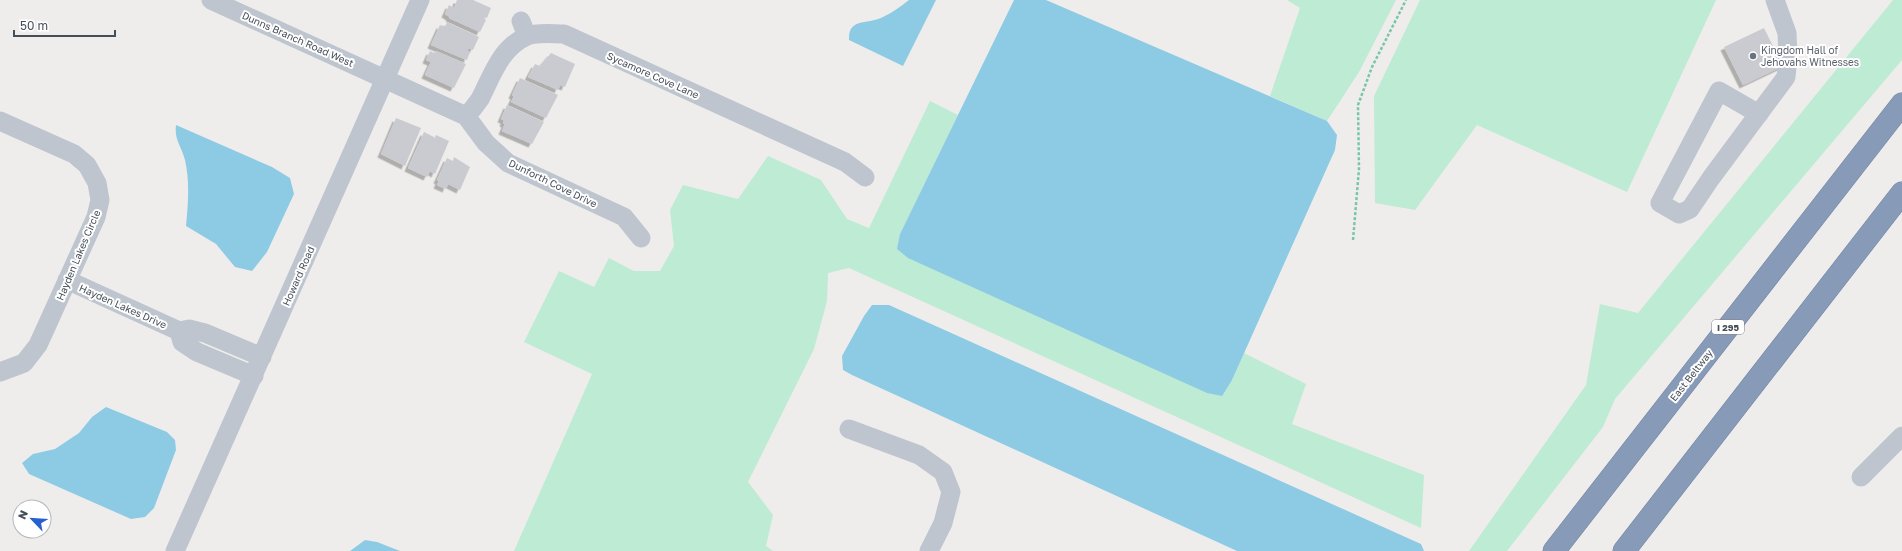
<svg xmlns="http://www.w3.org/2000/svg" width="1902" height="551" viewBox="0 0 1902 551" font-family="'Golos Text',sans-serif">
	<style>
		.green { fill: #bdebd3 }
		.water { fill: #8dcbe5 }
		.building { fill: #cacbd1; filter: url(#shadow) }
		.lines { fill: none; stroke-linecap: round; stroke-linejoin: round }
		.highway-casing { stroke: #7286a4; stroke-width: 23 }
		.path { stroke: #77c6a6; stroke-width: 2.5; stroke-dasharray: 3 2; stroke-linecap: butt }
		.minor { stroke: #bec5ce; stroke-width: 19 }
		.highway { stroke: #879bb8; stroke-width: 22 }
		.worship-dot { fill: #6b7280; stroke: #fff; stroke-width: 1.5 }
		.labels { text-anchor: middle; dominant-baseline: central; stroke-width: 4; stroke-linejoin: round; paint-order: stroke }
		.shield { fill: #fff; stroke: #7e838a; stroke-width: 1 }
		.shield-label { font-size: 9px; font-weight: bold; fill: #464e58 }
		.street-label { font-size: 10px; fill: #464e58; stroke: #fff }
		.worship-label { font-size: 10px; fill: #5b616d; stroke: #fff; text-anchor: start }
	</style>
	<defs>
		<filter id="shadow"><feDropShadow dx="-3.5" dy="3.5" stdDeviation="0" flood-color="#0004"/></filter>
	</defs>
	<rect width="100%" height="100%" fill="#efedec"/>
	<path class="green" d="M1287 0H1396L1359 72 1327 121 1270 96 1300 8Z
		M1420 0H1716L1627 192 1477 125 1415 210 1375 203 1374 96Z
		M1893 0H1902V60L1615 399 1603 427 1507 551H1469L1586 385 1600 304 1638 313Z
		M930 101 958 115 900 234 1232 380 1244 353 1306 384 1292 424 1424 475 1421 528 849 268 828 273 827 301 814 349 748 482 773 515 766 546 773 551H514L592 374 524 342 559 271 594 287 609 258 634 271H660L674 246 670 210 683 185 738 199 768 156 821 180 847 219 869 228Z"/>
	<path class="water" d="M909 0H936L903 66 849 40C848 17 868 25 883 17 892 13 901 6 909 0Z
		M1014 0H1046L1327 121 1337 135 1335 150 1232 380 1222 396 1207 393 908 258 897 249 900 234Z
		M176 125 272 167 290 178 294 194 267 252 252 271 235 267 216 244 186 226C188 205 190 182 185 160 182 147 174 140 176 125Z
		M872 305H889L1421 544 1424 551H1237L852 375 843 370 842 356 864 316Z
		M106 407 167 432 175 440 176 450 154 508 145 517 131 519 29 474 22 463 33 454 55 449 79 433 92 417Z
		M365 540 377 542 400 551H350Z"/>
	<path class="building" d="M457 0H473L491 8 487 18 484 17 483 18 486 20 480 32 449 18 450 17 445 14 449 5 454 8Z
		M447 22 479 37 473 50 469 48 467 51 470 52 467 60 431 45 440 25 445 27Z
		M1764 28 1783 66 1743 85 1724 47Z
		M430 51 434 53 436 51 466 64 454 88 425 75 431 62 426 60Z
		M551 53 575 64 565 87 560 85 558 90 528 77 535 64 540 66Z
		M520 78 558 95 546 118 511 102 514 96 512 95Z
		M507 105 544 122 532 144 502 131 505 124 503 123 504 120 501 119Z
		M396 118 421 128 405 166 381 154Z
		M424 132 434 137V139L436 135 449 141 435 174 430 171 427 177 408 168Z
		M454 157 470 167 460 190 448 184 446 189 437 185 439 181 437 180 447 158 453 161Z"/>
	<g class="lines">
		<g class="highway-casing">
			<path id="highway" d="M1554 551 1902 104
				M1624 551 1902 193"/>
		</g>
		<path class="path" d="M1353 240 1359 169 1358 105 1372 67 1406 0"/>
		<path class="minor" d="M211 0 466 116 486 143 508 163 624 217 641 238
			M521 21 527 36
			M1759 114 1719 91 1660 203 1679 214 1690 209 1711 178 1786 77 1788 57 1787 33 1775 0
			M466 116C471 111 476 105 480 99 492 76 500 48 527 36 538 32 552 34 564 34L845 162 865 177
			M0 121 74 154 87 165 97 183 100 200 96 217 38 345 24 363 0 372
			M67 280 179 331 189 329 205 333 262 357
			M179 331 182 342 197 352 254 376
			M849 429 919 455 943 472 951 492 943 523 929 551
			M1861 477 1902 436
			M175 551 420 0"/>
		<use href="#highway" class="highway"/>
	</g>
	<circle class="worship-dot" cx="1753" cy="56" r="4"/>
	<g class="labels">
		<rect class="shield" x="1712" y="320" width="32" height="14" rx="3"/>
		<g class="shield-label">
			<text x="1728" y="327">I 295</text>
		</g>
		<g class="street-label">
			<text transform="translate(298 39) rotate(24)">Dunns Branch Road West</text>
			<text transform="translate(653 75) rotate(24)">Sycamore Cove Lane</text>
			<text transform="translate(553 183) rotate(26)">Dunforth Cove Drive</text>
			<text transform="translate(78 255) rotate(-67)">Hayden Lakes Circle</text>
			<text transform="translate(298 276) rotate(-66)">Howard Road</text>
			<text transform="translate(123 306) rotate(24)">Hayden Lakes Drive</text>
			<text transform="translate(1691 375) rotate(-52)">East Beltway</text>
		</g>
		<g class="worship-label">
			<text x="1761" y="50">Kingdom Hall of<tspan x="1761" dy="12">Jehovahs Witnesses</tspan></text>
		</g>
	</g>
	<g transform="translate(32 519) rotate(295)"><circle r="19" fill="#ffffff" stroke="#b5b8bc"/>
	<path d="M0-3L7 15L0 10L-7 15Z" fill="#2560d0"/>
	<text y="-6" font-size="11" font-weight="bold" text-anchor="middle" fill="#464e58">N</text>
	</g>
	<path d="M14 30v6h101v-6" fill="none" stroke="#464e58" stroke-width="2"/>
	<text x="20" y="30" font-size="12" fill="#464e58" stroke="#ffffff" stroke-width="3" paint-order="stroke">50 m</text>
</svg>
